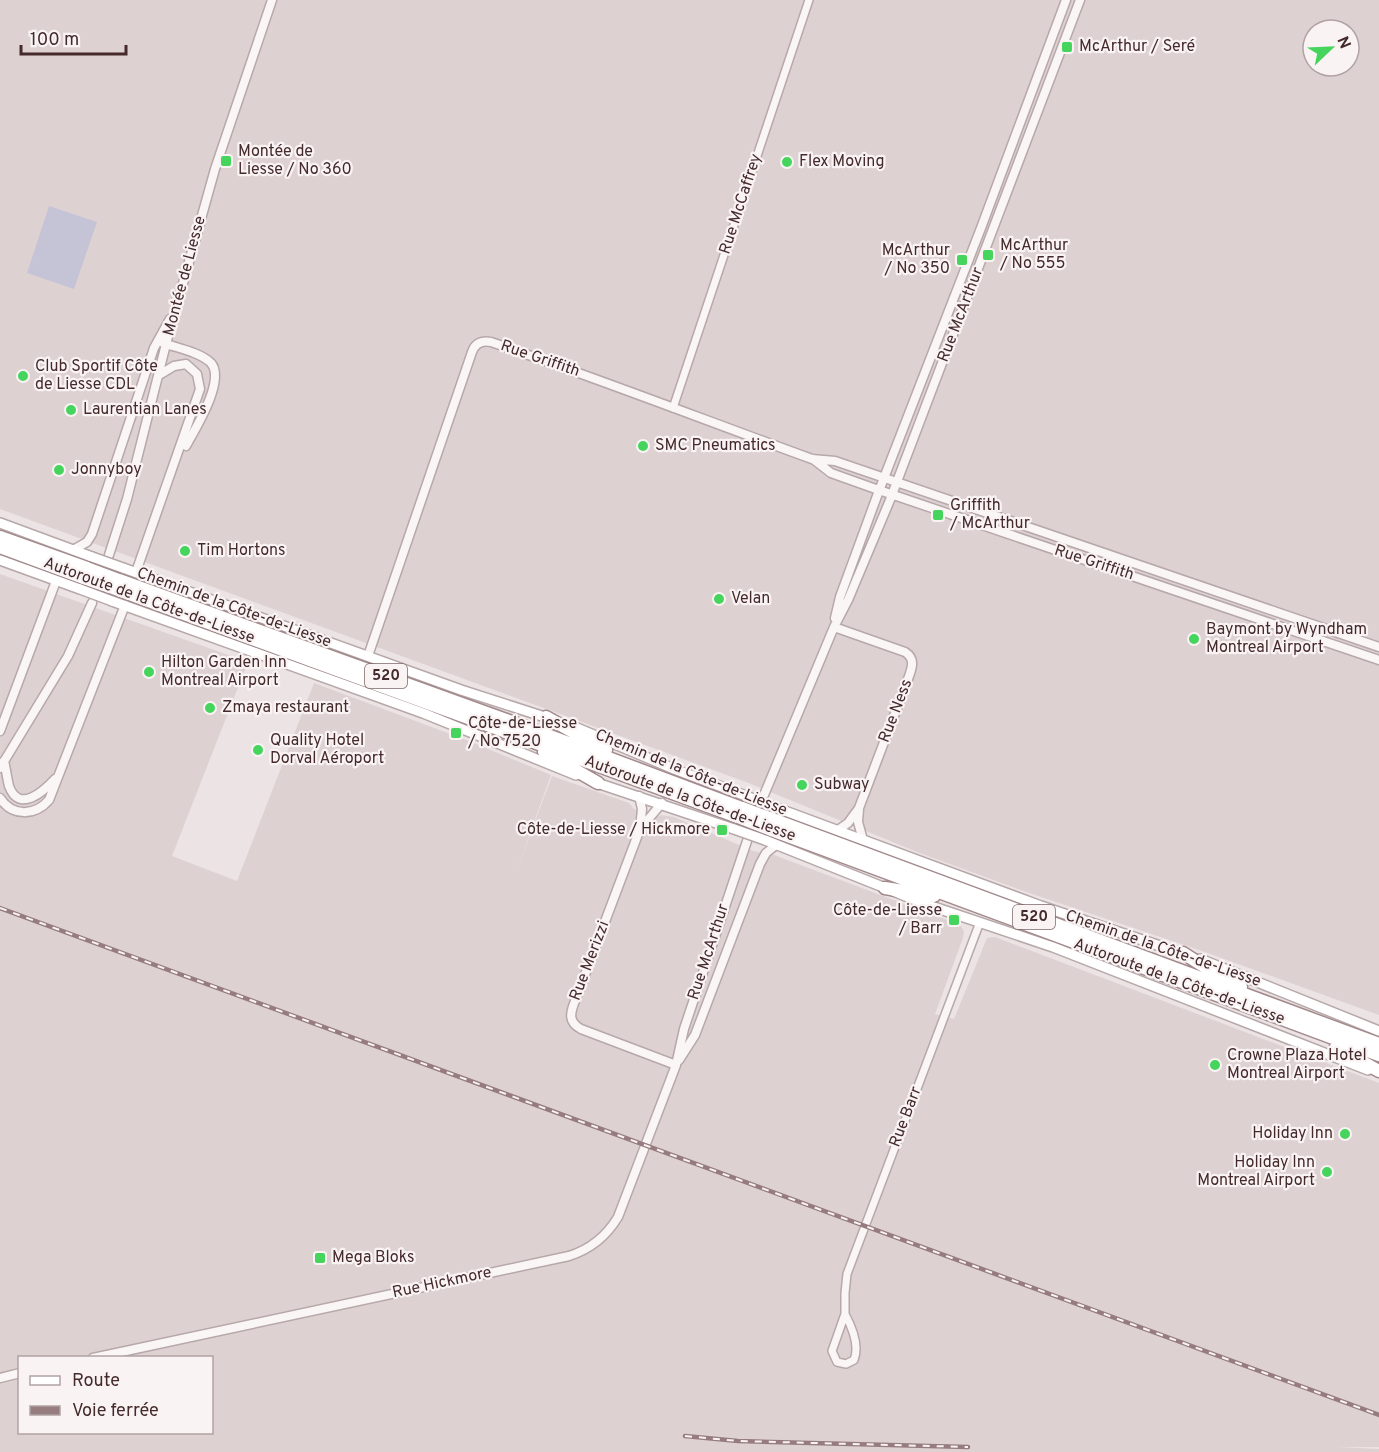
<svg xmlns="http://www.w3.org/2000/svg" width="1379" height="1452" viewBox="0 0 1379 1452" font-family="Overpass,sans-serif">
	<style>
		.built { fill: #ded1d2; fill-rule: evenodd }
		.green { fill: #c5c4d6 }
		.lines { fill: none; stroke-linecap: round; stroke-linejoin: round }
		.minor-casing { stroke: #b7a8a9; stroke-width: 10 }
		.tertiary-casing { stroke: #b7a8a9; stroke-width: 11 }
		.secondary-casing { stroke: #b7a8a9; stroke-width: 12 }
		.motorway-casing { stroke: #a38a8c; stroke-width: 15 }
		.minor { stroke: #faf6f6; stroke-width: 7 }
		.tertiary { stroke: #faf6f6; stroke-width: 8 }
		.secondary { stroke: #fff; stroke-width: 9 }
		.motorway { stroke: #fff; stroke-width: 12 }
		.rail-casing { stroke: #967c7e; stroke-width: 4.5 }
		.rail { stroke: #f9f3f4; stroke-width: 2; stroke-dasharray: 7; stroke-linecap: butt }
		.secondary-bridge-casing { stroke: #b7a8a9; stroke-width: 12; stroke-linecap: butt }
		.motorway-bridge-casing { stroke: #a38a8c; stroke-width: 15; stroke-linecap: butt }
		.secondary-bridge { stroke: #fff; stroke-width: 9 }
		.motorway-bridge { stroke: #fff; stroke-width: 12 }
		.poi-dot { fill: #45d45c; stroke: #f9f3f4; stroke-width: 2 }
		.labels { text-anchor: middle; dominant-baseline: central; stroke-width: 4.5; stroke-linejoin: round; paint-order: stroke }
		.shield { fill: #f9f3f4; stroke: #7b6667; stroke-width: 1.5 }
		.shield-label { font-size: 15px; font-weight: bold; fill: #452a2b }
		.poi-label { font-size: 16px; fill: #452a2b; stroke: #f9f3f4; text-anchor: start }
		.street-label { font-size: 16px; fill: #452a2b; stroke: #f9f3f4 }
	</style>
	<rect width="100%" height="100%" fill="#ece3e4"/>
	<path class="built" d="M0 0H1379V1015L1202 951 1032 894 917 852 746 782 0 509ZM1313 30H1349V66H1313Z
		M0 574 248 662 172 856 237 881 314 683 469 741 551 775 515 875 552 776 629 803 634 809 657 817 661 815 674 817 753 851 774 855 960 925 964 931 963 938 935 1014 954 1019 987 938 995 937 1379 1083V1447H1338L1379 1449V1452H0ZM20 1358H212V1432H20Z"/>
	<path class="green" d="M49 206 97 222 74 289 27 273Z"/>
	<g class="lines">
		<g class="minor-casing">
			<path id="minor" d="M673 408 809 0
				M845 1314C852 1327 860 1345 854 1360L846 1364 837 1362 832 1351 845 1314V1293L847 1274 980 922"/>
		</g>
		<g class="tertiary-casing">
			<path id="tertiary" d="M163 343C177 348 200 352 211 363 226 380 195 429 186 446
				M813 459 831 473 873 488 1379 660
				M73 550 87 542 92 534 154 348 170 319
				M109 555 127 499 166 344 215 169 272 0
				M136 572 200 389 197 374 186 364 174 366 159 375
				M835 618 840 597 877 496 981 228 1066 0
				M834 627 905 652C916 659 912 668 908 679L859 808 848 823 838 830
				M368 656 472 352C475 343 482 340 491 342 599 379 705 420 812 459L835 461 1379 647
				M0 731 56 581
				M4 761C6 769 7 778 9 786 19 814 44 791 55 779
				M0 768 68 656 92 603
				M764 795 834 627 848 600 890 500 1080 0
				M639 796 642 809 640 829
				M0 798C12 817 35 816 49 800L125 605
				M662 803 640 829 575 1001C570 1013 568 1022 581 1029L676 1065
				M859 809 858 822 863 840
				M679 1060 695 1035 760 864 766 853 776 845
				M93 1358 569 1256C591 1249 606 1237 618 1217L676 1065 684 1029 747 841
				M0 1378 20 1373"/>
		</g>
		<g class="secondary-casing">
			<path id="secondary" d="M0 523 92 557
				M0 560 80 589
				M123 568 461 690 551 719
				M112 601 423 713 576 775
				M570 725 674 769 746 796
				M594 782 734 829
				M777 808 1041 906 1187 955
				M765 840 928 905 1053 947 1368 1070
				M1200 959 1379 1031"/>
		</g>
		<g class="motorway-casing">
			<path id="motorway" d="M0 537 87 568
				M0 547 84 578
				M119 580 523 726 742 808
				M116 589 738 817
				M546 717 606 750
				M544 752 598 783
				M772 819 1379 1044
				M769 829 1379 1055
				M885 888 934 896
				M1183 953 1216 974 1241 987
				M1336 1047 1379 1071"/>
		</g>
		<use href="#minor" class="minor"/>
		<use href="#tertiary" class="tertiary"/>
		<use href="#secondary" class="secondary"/>
		<use href="#motorway" class="motorway"/>
		<g class="rail-casing">
			<path id="rail" d="M0 908 1379 1415
				M685 1436 738 1441 968 1447"/>
		</g>
		<use href="#rail" class="rail"/>
		<g class="secondary-bridge-casing">
			<path id="secondary-bridge" d="M92 557 123 568
				M80 589 112 601
				M746 796 777 808
				M734 829 765 840"/>
		</g>
		<g class="motorway-bridge-casing">
			<path id="motorway-bridge" d="M87 568 119 580
				M84 578 116 589
				M742 808 772 819
				M738 817 769 829"/>
		</g>
		<use href="#secondary-bridge" class="secondary-bridge"/>
		<use href="#motorway-bridge" class="motorway-bridge"/>
	</g>
	<g class="poi-dot">
		<rect x="1061" y="41" width="12" height="12" rx="3"/>
		<rect x="220" y="155" width="12" height="12" rx="3"/>
		<circle cx="787" cy="162" r="6"/>
		<rect x="982" y="249" width="12" height="12" rx="3"/>
		<rect x="956" y="254" width="12" height="12" rx="3"/>
		<circle cx="23" cy="376" r="6"/>
		<circle cx="71" cy="410" r="6"/>
		<circle cx="643" cy="446" r="6"/>
		<circle cx="59" cy="470" r="6"/>
		<rect x="932" y="509" width="12" height="12" rx="3"/>
		<circle cx="185" cy="551" r="6"/>
		<circle cx="719" cy="599" r="6"/>
		<circle cx="1194" cy="639" r="6"/>
		<circle cx="149" cy="672" r="6"/>
		<circle cx="210" cy="708" r="6"/>
		<rect x="450" y="727" width="12" height="12" rx="3"/>
		<circle cx="258" cy="750" r="6"/>
		<circle cx="802" cy="785" r="6"/>
		<rect x="716" y="824" width="12" height="12" rx="3"/>
		<rect x="948" y="914" width="12" height="12" rx="3"/>
		<circle cx="1215" cy="1065" r="6"/>
		<circle cx="1345" cy="1134" r="6"/>
		<circle cx="1327" cy="1172" r="6"/>
		<rect x="314" y="1252" width="12" height="12" rx="3"/>
	</g>
	<g class="labels">
		<g class="shield">
			<rect x="365" y="664" width="42" height="24" rx="4.5"/>
			<rect x="1013" y="905" width="42" height="24" rx="4.5"/>
		</g>
		<g class="shield-label">
			<text x="386" y="676">520</text>
			<text x="1034" y="917">520</text>
		</g>
		<g class="poi-label">
			<text x="1079" y="47">McArthur / Seré</text>
			<text x="238" y="152">Montée de<tspan x="238" dy="18">Liesse / No 360</tspan></text>
			<text x="799" y="162">Flex Moving</text>
			<text x="1000" y="246">McArthur<tspan x="1000" dy="18">/ No 555</tspan></text>
			<text x="950" y="251" text-anchor="end">McArthur<tspan x="950" dy="18">/ No 350</tspan></text>
			<text x="35" y="367">Club Sportif Côte<tspan x="35" dy="18">de Liesse CDL</tspan></text>
			<text x="83" y="410">Laurentian Lanes</text>
			<text x="655" y="446">SMC Pneumatics</text>
			<text x="71" y="470">Jonnyboy</text>
			<text x="950" y="506">Griffith<tspan x="950" dy="18">/ McArthur</tspan></text>
			<text x="197" y="551">Tim Hortons</text>
			<text x="731" y="599">Velan</text>
			<text x="1206" y="630">Baymont by Wyndham<tspan x="1206" dy="18">Montreal Airport</tspan></text>
			<text x="161" y="663">Hilton Garden Inn<tspan x="161" dy="18">Montreal Airport</tspan></text>
			<text x="222" y="708">Zmaya restaurant</text>
			<text x="468" y="724">Côte-de-Liesse<tspan x="468" dy="18">/ No 7520</tspan></text>
			<text x="270" y="741">Quality Hotel<tspan x="270" dy="18">Dorval Aéroport</tspan></text>
			<text x="814" y="785">Subway</text>
			<text x="710" y="830" text-anchor="end">Côte-de-Liesse / Hickmore</text>
			<text x="942" y="911" text-anchor="end">Côte-de-Liesse<tspan x="942" dy="18">/ Barr</tspan></text>
			<text x="1227" y="1056">Crowne Plaza Hotel<tspan x="1227" dy="18">Montreal Airport</tspan></text>
			<text x="1333" y="1134" text-anchor="end">Holiday Inn</text>
			<text x="1315" y="1163" text-anchor="end">Holiday Inn<tspan x="1315" dy="18">Montreal Airport</tspan></text>
			<text x="332" y="1258">Mega Bloks</text>
		</g>
		<g class="street-label">
			<text transform="translate(741 204) rotate(-72)">Rue McCaffrey</text>
			<text transform="translate(185 276) rotate(-75)">Montée de Liesse</text>
			<text transform="translate(961 315) rotate(-69)">Rue McArthur</text>
			<text transform="translate(540 359) rotate(19)">Rue Griffith</text>
			<text transform="translate(1094 563) rotate(18)">Rue Griffith</text>
			<text transform="translate(149 601) rotate(20)">Autoroute de la Côte-de-Liesse</text>
			<text transform="translate(234 608) rotate(20)">Chemin de la Côte-de-Liesse</text>
			<text transform="translate(896 711) rotate(-69)">Rue Ness</text>
			<text transform="translate(691 773) rotate(22)">Chemin de la Côte-de-Liesse</text>
			<text transform="translate(690 799) rotate(20)">Autoroute de la Côte-de-Liesse</text>
			<text transform="translate(1163 949) rotate(19)">Chemin de la Côte-de-Liesse</text>
			<text transform="translate(709 952) rotate(-72)">Rue McArthur</text>
			<text transform="translate(590 961) rotate(-69)">Rue Merizzi</text>
			<text transform="translate(1179 982) rotate(20)">Autoroute de la Côte-de-Liesse</text>
			<text transform="translate(906 1117) rotate(-69)">Rue Barr</text>
			<text transform="translate(442 1283) rotate(-12)">Rue Hickmore</text>
		</g>
	</g>
	<rect x="18" y="1356" width="195" height="78" fill="#f9f3f4" stroke="#b1a3a4" stroke-width="1.5"/>
	<rect x="30" y="1376" width="30" height="9" fill="#ffffff" stroke="#b1a3a4" stroke-width="1.5"/>
	<text x="72" y="1386" font-size="18" fill="#452a2b">Route</text>
	<rect x="30" y="1406" width="30" height="9" fill="#967c7e" stroke="#b1a3a4" stroke-width="1.5"/>
	<text x="72" y="1416" font-size="18" fill="#452a2b">Voie ferrée</text>
	<g transform="translate(1331 48) rotate(67)"><circle r="28" fill="#f9f3f4" stroke="#b1a3a4" stroke-width="1.5"/>
	<path d="M0-4.5L10 22L0 15L-10 22Z" fill="#45d45c"/>
	<text y="-9" font-size="16" font-weight="bold" text-anchor="middle" fill="#452a2b">N</text>
	</g>
	<path d="M21 45v9h105v-9" fill="none" stroke="#452a2b" stroke-width="3"/>
	<text x="30" y="45" font-size="18" fill="#452a2b" stroke="#f9f3f4" stroke-width="4.5" paint-order="stroke">100 m</text>
</svg>
